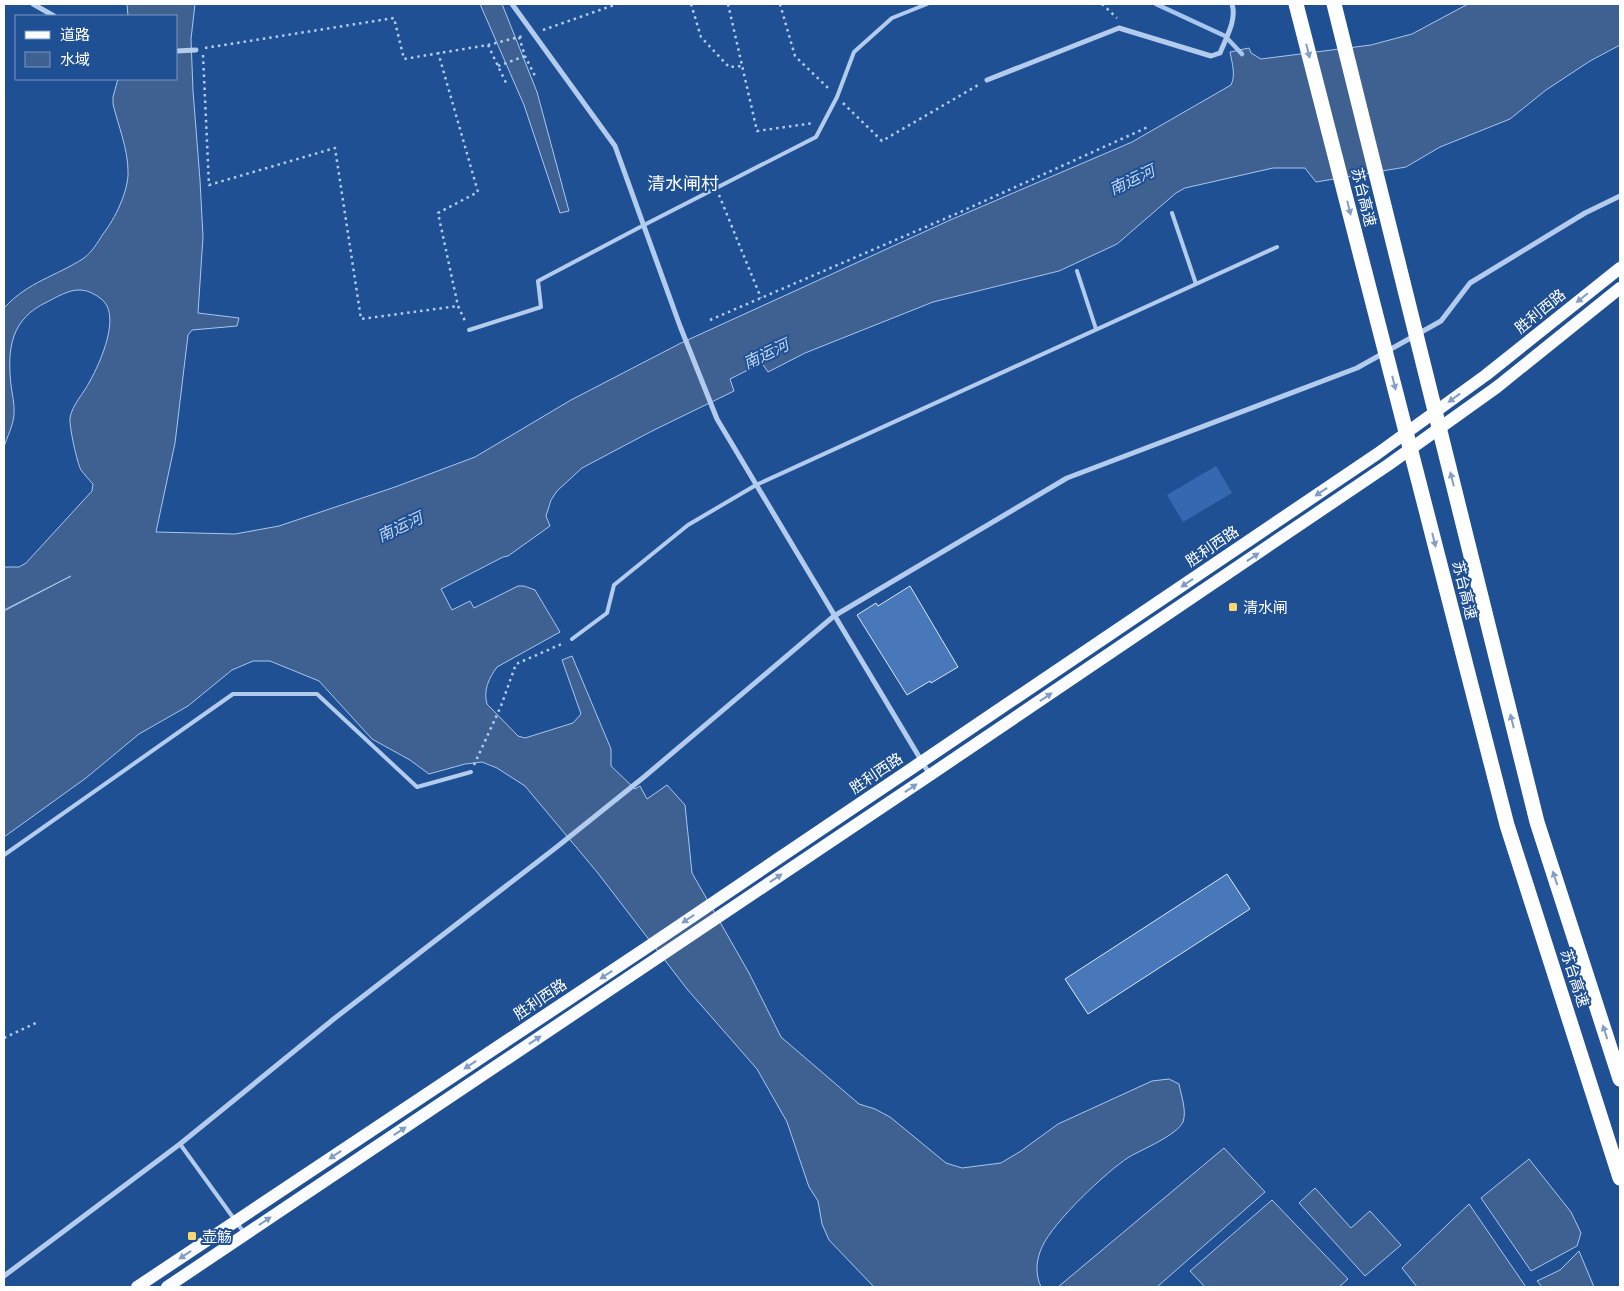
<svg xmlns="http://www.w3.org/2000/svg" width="1624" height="1291" viewBox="0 0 1624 1291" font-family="Poppins,'Noto Sans SC',sans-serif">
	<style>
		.green { fill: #3469b1 }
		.water { fill: #3f6191; stroke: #a7c7ef }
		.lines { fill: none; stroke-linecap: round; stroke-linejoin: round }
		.stream { stroke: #a7c7ef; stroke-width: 4.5 }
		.building { fill: #4978ba; stroke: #d9e7fa }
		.path { stroke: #b3ccee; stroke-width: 2.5; stroke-dasharray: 2.5 4; stroke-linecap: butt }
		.lane { stroke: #b3ccee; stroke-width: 4 }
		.street { stroke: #b3ccee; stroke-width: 5 }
		.primary { stroke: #fafcff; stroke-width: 12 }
		.highway-bridge { stroke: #fff; stroke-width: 15 }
		.oneway { fill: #849fc4 }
		.oneway2 { fill: #829dc4 }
		.poi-dot { fill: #fbd774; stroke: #205094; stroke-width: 2 }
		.labels { text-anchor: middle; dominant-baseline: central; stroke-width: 4; stroke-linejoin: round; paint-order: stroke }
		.street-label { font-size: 15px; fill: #fff; stroke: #205094 }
		.poi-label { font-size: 15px; fill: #fff; stroke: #205094; text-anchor: start }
		.water-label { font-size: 16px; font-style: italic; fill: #bfd6f4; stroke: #205094 }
		.quarter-label { font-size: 18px; fill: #fff; stroke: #205094 }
	</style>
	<rect width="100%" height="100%" fill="#205094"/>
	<path class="green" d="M1216 466 1232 493 1183 522 1167 495Z"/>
	<path class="water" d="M127 4H195L191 39 193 91 200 180 203 237 198 313 239 318 237 326 192 330 188 335 175 443 156 532 235 534 279 526 395 487 475 457 571 400 681 343 948 221 1132 142 1231 85C1236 75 1232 63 1230 52L1249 48 1251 53 1261 59 1371 45 1412 34 1468 4H1620V45L1590 61 1546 90 1510 119 1440 147 1406 167 1316 182 1305 168H1273L1185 188 1176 193 1117 244 1059 271 933 302 805 353 768 372 762 363 730 379 734 391 652 431 582 468 557 491 551 500 546 516 550 526 508 556 503 557 441 589 452 610 470 601 474 608 518 586H524L535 590 560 632 497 667C489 678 483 690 487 704L518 736 525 738 573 723 581 714 562 660 572 656 611 749V766L635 789 640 786 647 799 667 785 685 805 692 873 749 973 781 1037 859 1104 875 1109 890 1117 946 1163 962 1168 1001 1163 1021 1151 1058 1124 1152 1081 1169 1079 1179 1084C1181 1095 1187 1111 1183 1122 1177 1135 1143 1149 1129 1157 1106 1172 1053 1222 1042 1247 1036 1260 1035 1274 1041 1287H874L829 1240 822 1224 818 1201 809 1187 787 1122 757 1069 687 989 597 872 525 786 497 768 482 762 465 764 429 774 410 760 372 739 319 681 270 661H253L232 670 188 706 139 734 86 778 4 837V611L71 576 4 610V567H19L26 563 92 491 93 484C89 480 85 475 81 470 77 463 69 426 70 418 72 405 84 393 90 381 100 363 123 313 100 298 93 293 87 290 79 290 68 290 57 297 47 302 11 319 7 348 11 385 12 394 15 405 14 415 13 426 7 437 4 447V308C29 281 55 277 84 258 92 252 98 242 103 234 115 219 129 190 128 171 128 149 118 125 113 104V97L118 79H176V16H128Z
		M480 4H502L537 92 569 211 560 213 524 105Z
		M1224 1148 1265 1192 1157 1287H1058Z
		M1529 1159 1571 1212 1581 1233 1577 1246 1531 1271 1481 1198Z
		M1315 1188 1351 1228 1370 1211 1401 1245 1365 1276 1299 1203Z
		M1272 1200 1348 1279 1339 1287H1205L1190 1271Z
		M1469 1204 1526 1287H1417L1402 1268Z
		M1579 1251 1594 1287H1542L1537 1281 1560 1270Z"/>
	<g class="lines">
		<path class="stream" d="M1156 4 1225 36 1242 54"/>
	</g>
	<path class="building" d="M910 586 958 667 931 683 930 681 907 695 857 615 876 603 878 606Z
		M1227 874 1250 909 1088 1014 1065 979Z"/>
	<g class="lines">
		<path class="path" d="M691 4 701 37 729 67 743 66
			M728 4 757 131 814 123
			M780 4 795 56 830 90
			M1102 4 1117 18
			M543 30 617 4
			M519 37 525 56 536 78
			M488 45 507 85
			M205 48 394 18 404 59 488 45 523 36
			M438 52 478 192 438 213 458 306 466 323
			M203 55 209 185 335 148 361 319 458 306
			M498 66 525 56
			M843 103 882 141 980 84
			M719 195 761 298
			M710 320 958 213 1148 127
			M474 765 501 706 516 664 564 643
			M4 1038 38 1022"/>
		<path class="lane" d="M1172 213 1196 284
			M1077 271 1096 329
			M469 330 541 307 538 281 644 225 816 137 837 97 854 52 892 18 927 4
			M572 639 607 613 614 585 688 525 756 485 1277 247
			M4 855 233 694H317L417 787 471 772
			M180 1144 245 1234"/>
		<path class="street" d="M33 4 54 16
			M512 4 615 146 680 326 717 419 930 775
			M176 51 196 50
			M987 80 1119 28 1211 56 1220 53C1226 38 1237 20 1232 4
			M4 1276 180 1144 335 1018 558 846 644 777 834 616 1067 478 1357 368 1441 321 1470 283 1585 213 1620 196"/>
		<path class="primary" d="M137 1287 646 948 1377 454 1486 375 1620 268
			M167 1287 930 775 1388 465 1497 387 1620 288"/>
		<path class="highway-bridge" d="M1296 4 1507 825 1620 1178
			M1334 4 1537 822 1620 1079"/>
	</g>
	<defs><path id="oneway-solid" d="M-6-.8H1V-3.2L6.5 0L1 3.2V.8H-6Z" transform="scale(1.25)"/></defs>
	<g class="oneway">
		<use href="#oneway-solid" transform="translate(1308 51) rotate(76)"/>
		<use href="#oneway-solid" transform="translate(1349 208) rotate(76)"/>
		<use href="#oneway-solid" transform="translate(1394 383) rotate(76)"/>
		<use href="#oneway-solid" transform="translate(1452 479) rotate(-104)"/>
		<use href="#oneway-solid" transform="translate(1434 540) rotate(76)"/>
		<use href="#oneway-solid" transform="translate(1512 721) rotate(-104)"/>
		<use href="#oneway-solid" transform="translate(1555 878) rotate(-108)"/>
		<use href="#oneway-solid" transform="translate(1605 1032) rotate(-108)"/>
	</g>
	<g class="oneway2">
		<use href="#oneway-solid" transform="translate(1582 298) rotate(141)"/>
		<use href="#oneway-solid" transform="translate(1454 398) rotate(144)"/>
		<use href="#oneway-solid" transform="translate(1321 492) rotate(146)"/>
		<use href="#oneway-solid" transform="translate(1253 557) rotate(-34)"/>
		<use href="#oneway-solid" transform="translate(1187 583) rotate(146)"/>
		<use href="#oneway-solid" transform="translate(1046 697) rotate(-34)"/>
		<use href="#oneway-solid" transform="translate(911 788) rotate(-34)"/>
		<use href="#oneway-solid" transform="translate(776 878) rotate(-34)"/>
		<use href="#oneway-solid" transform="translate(688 919) rotate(146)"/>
		<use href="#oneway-solid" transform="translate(606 975) rotate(146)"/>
		<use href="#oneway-solid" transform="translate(535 1040) rotate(-34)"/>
		<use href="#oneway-solid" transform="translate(470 1065) rotate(146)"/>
		<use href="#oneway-solid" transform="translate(400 1131) rotate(-34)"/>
		<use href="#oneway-solid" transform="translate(335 1155) rotate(146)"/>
		<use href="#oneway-solid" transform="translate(265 1221) rotate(-34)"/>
		<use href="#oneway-solid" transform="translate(185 1255) rotate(146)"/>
	</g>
	<g class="poi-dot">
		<rect x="1228" y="602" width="10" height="10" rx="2.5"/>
		<rect x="187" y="1231" width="10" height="10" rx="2.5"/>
	</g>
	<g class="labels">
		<g class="street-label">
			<text transform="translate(1364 197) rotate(76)">苏台高速</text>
			<text transform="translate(1540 311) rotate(-39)">胜利西路</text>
			<text transform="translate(1212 546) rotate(-34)">胜利西路</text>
			<text transform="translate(1465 590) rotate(76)">苏台高速</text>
			<text transform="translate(876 773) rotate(-34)">胜利西路</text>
			<text transform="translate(1575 978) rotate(72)">苏台高速</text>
			<text transform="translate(540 999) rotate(-34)">胜利西路</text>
		</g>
		<g class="poi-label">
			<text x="1243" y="607">清水闸</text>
			<text x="202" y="1236">壶觞</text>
		</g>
		<g class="water-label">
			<text transform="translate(1132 180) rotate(-25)">南运河</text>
			<text transform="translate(766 354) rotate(-25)">南运河</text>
			<text transform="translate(400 527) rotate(-25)">南运河</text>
		</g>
		<g class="quarter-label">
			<text x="683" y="183">清水闸村</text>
		</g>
	</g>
	<rect width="1624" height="1291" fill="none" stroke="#ffffff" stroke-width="10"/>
	<rect x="15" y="15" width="162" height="65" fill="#205094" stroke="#7996bf"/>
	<rect x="25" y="31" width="25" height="8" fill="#fafcff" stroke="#7996bf"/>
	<text x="60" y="40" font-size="15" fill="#ffffff">道路</text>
	<rect x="25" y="52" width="25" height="15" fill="#3f6191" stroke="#7996bf"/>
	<text x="60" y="65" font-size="15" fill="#ffffff">水域</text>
</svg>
